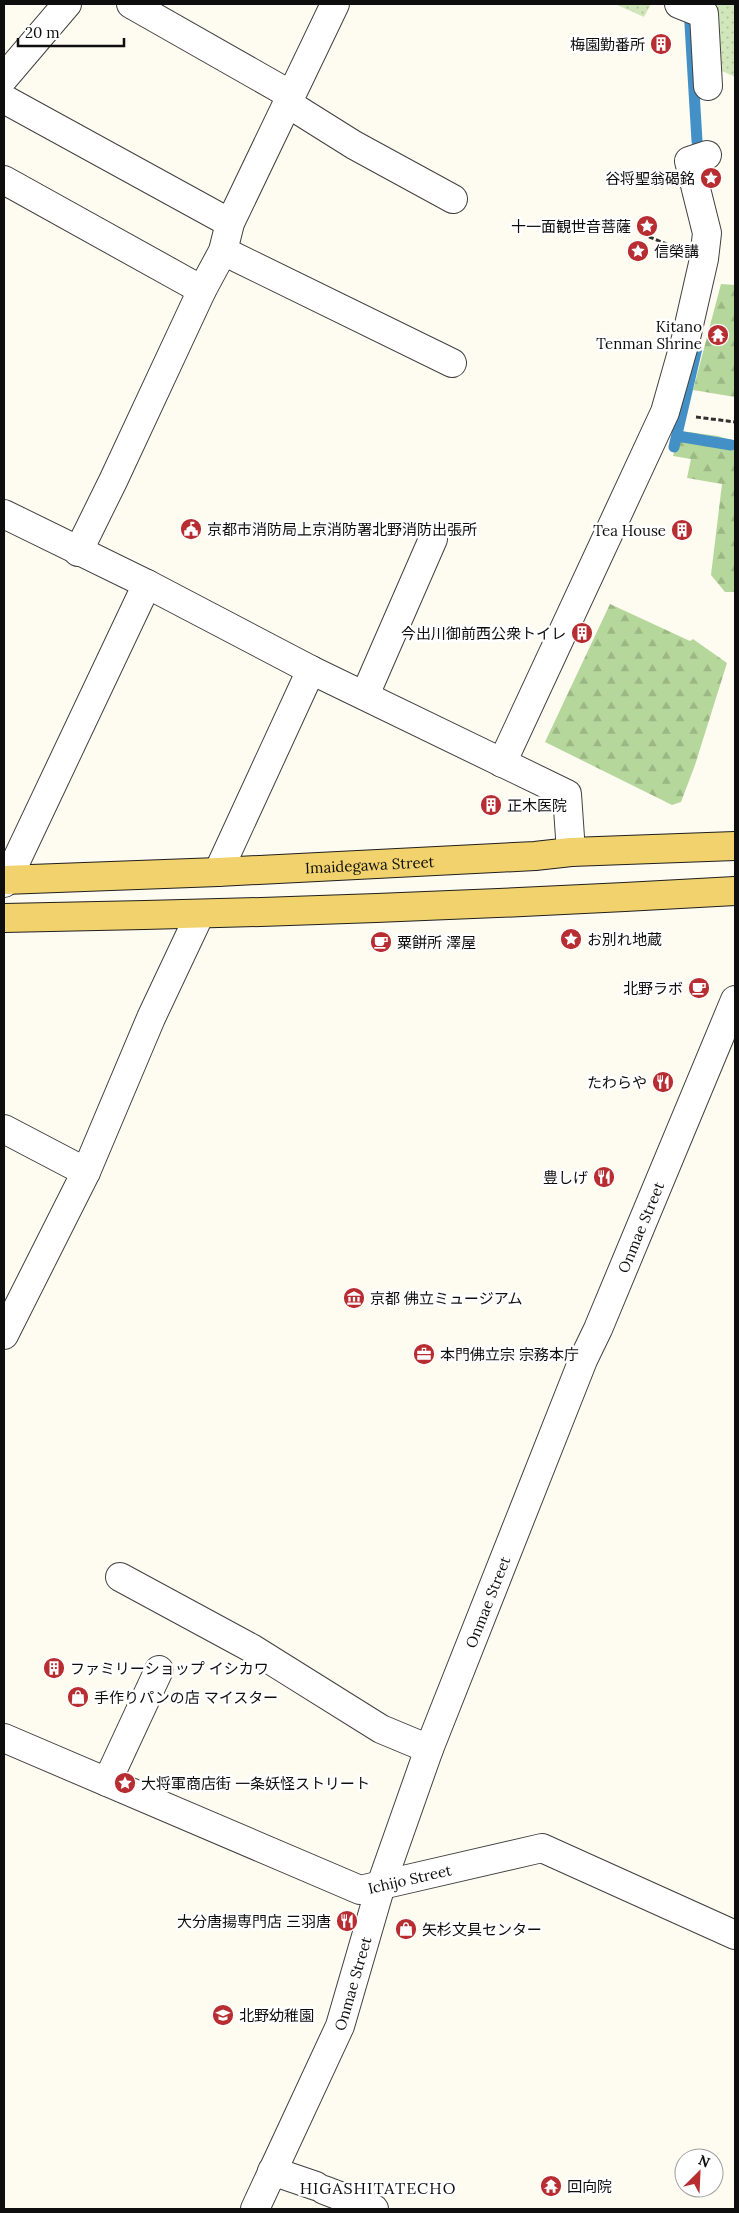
<svg xmlns="http://www.w3.org/2000/svg" width="739" height="2213" viewBox="0 0 739 2213" font-family="Lora,'Noto Sans JP',serif">
	<style>
		.grass { fill: url(#grass-dots) }
		.forest { fill: url(#forest-firs) }
		.lines { fill: none; stroke-linecap: round; stroke-linejoin: round }
		.stream { stroke: #4290c6; stroke-width: 11 }
		.minor-casing { stroke: #414141; stroke-width: 30 }
		.major-casing { stroke: #1f1f1f; stroke-width: 30 }
		.path { stroke: #303030; stroke-width: 3; stroke-dasharray: 5 2.5; stroke-linecap: butt }
		.minor { stroke: #fff; stroke-width: 28 }
		.major { stroke: #f1d26d; stroke-width: 28 }
		.labels { text-anchor: middle; dominant-baseline: central; stroke-width: 5; stroke-linejoin: round; paint-order: stroke }
		.poi-label { font-size: 15px; fill: #0e0e0e; stroke: #fff; text-anchor: start }
		.street-label { font-size: 15px; fill: #0e0e0e; stroke: #fff }
		.neighbourhood-label { font-size: 16px; letter-spacing: 1px; fill: #0e0e0e; stroke: #fff }
	</style>
	<defs>
		<pattern id="grass-dots" width="8" height="8" patternUnits="userSpaceOnUse" patternTransform="scale(1.25)"><rect width="8" height="8" fill="#d1e7bb"/><path d="M2 2h.1M6 6h.1" fill="none" stroke="#b2c5a0" stroke-width="1.8" stroke-linecap="round"/></pattern>
		<pattern id="forest-firs" width="22" height="20" patternUnits="userSpaceOnUse" patternTransform="scale(1.25)"><rect width="22" height="20" fill="#b5d79b"/><path d="M5 1l3.5 6h-7zM16 11l3.5 6h-7z" fill="#9ab784"/></pattern>
	</defs>
	<rect width="100%" height="100%" fill="#fefbf0"/>
	<path class="grass" d="M615 4H651L644 17Z
		M717 4H735V77L722 71Z"/>
	<path class="forest" d="M721 284 735 285V397L693 390Z
		M681 431 718 436 735 442V592H725L711 575 722 484 687 478 691 459 673 456Z
		M610 604 690 641 693 639 727 663 695 765 681 802 672 805 545 742Z"/>
	<g class="lines">
		<path class="stream" d="M689 8 697 141 701 159
			M677 436 731 445
			M674 447 697 348"/>
		<g class="minor-casing">
			<g id="minor">
				<path d="M131 4 291 95"/>
				<path d="M679 4 704 14 708 86"/>
				<path d="M4 78 67 4"/>
				<path d="M4 99 230 223"/>
				<path d="M287 103 354 145 453 199"/>
				<path d="M4 180 202 290"/>
				<path d="M223 251 452 363"/>
				<path d="M4 514 147 584 311 670 567 794 571 852"/>
				<path d="M78 552 113 481 202 290 223 251 230 223 335 4"/>
				<path d="M365 695 433 539"/>
				<path d="M502 763 665 412 686 338 704 259 707 233 689 161 707 155"/>
				<path d="M218 872 311 670"/>
				<path d="M4 883 7 880 147 584"/>
				<path d="M4 1129 86 1172"/>
				<path d="M4 1335 86 1172 151 1018 200 914"/>
				<path d="M120 1577 253 1649 381 1729 429 1749"/>
				<path id="s1" d="M4 1738 360 1890 542 1848 735 1935"/>
				<path d="M107 1782 159 1670"/>
				<path d="M272 2171 316 2186"/>
				<path d="M324 2190 374 2209"/>
				<path id="s2" d="M255 2209 340 2026 381 1885 429 1749 583 1360 598 1329 735 1000"/>
			</g>
		</g>
		<g class="major-casing">
			<g id="major">
				<path id="s3" d="M4 880 218 872 535 856 571 852 735 846"/>
				<path d="M4 918C248 914 492 905 735 891"/>
			</g>
		</g>
		<path class="path" d="M642 234 674 247
			M696 417 735 422"/>
		<use href="#minor" class="minor"/>
		<use href="#major" class="major"/>
	</g>
	<defs>
		<g id="building-disc" transform="scale(1.125)"><circle r="9.5" fill="#b72d32" stroke="#fff"/><path d="M-4-6H4V6H1V3H-1V6H-4ZM-2.5-4.3h1.7v1.8h-1.7ZM.8-4.3h1.7v1.8H.8ZM-2.5-1h1.7V.8h-1.7ZM.8-1h1.7V.8H.8Z" fill="#fff"/></g>
		<g id="sight-disc" transform="scale(1.125)"><circle r="9.5" fill="#b72d32" stroke="#fff"/><path d="M0-6L1.8-2.2L6-1.7L2.9 1.2L3.7 5.4L0 3.3L-3.7 5.4L-2.9 1.2L-6-1.7L-1.8-2.2Z" fill="#fff"/></g>
		<g id="temple-disc" transform="scale(1.125)"><circle r="9.5" fill="#b72d32" stroke="#fff"/><path d="M0-6L5-2H3V0L6.5 2.5H4V6H1.5V3h-3V6H-4V2.5H-6.5L-3 0V-2H-5Z" fill="#fff"/></g>
		<g id="civic-disc" transform="scale(1.125)"><circle r="9.5" fill="#b72d32" stroke="#fff"/><path d="M-.6-6.5H3V-4.5H.6V-3L4-1V1h2V6H-6V1h2V-1L-.6-3ZM-1.2 2.5V6h2.4V2.5Z" fill="#fff"/></g>
		<g id="cafe-disc" transform="scale(1.125)"><circle r="9.5" fill="#b72d32" stroke="#fff"/><path d="M-5.5-4.5H6V0H3Q3 3.5 0 3.5H-2.5Q-5.5 3.5-5.5 0ZM3-3.2v2h1.7v-2ZM-6 4.5H4V6H-6Z" fill="#fff"/></g>
		<g id="restaurant-disc" transform="scale(1.125)"><circle r="9.5" fill="#b72d32" stroke="#fff"/><path d="M-5-6h1v4h1v-4h1v4h1v-4h1v5L-1.5 .5V6h-2V.5L-5-1ZM5-6V6H3V1.5H1.5Q1.5-4 5-6Z" fill="#fff"/></g>
		<g id="museum-disc" transform="scale(1.125)"><circle r="9.5" fill="#b72d32" stroke="#fff"/><path d="M0-6L6-3V-2H-6V-3ZM-5-1h2V3h-2ZM-1-1h2V3h-2ZM3-1h2V3H3ZM-6 4H6V6H-6Z" fill="#fff"/></g>
		<g id="office-disc" transform="scale(1.125)"><circle r="9.5" fill="#b72d32" stroke="#fff"/><path d="M-6-3h4V-5.5h4V-3h4V5H-6ZM-1-4.5V-3h2v-1.5ZM-6 0V1H6V0Z" fill="#fff"/></g>
		<g id="shop-disc" transform="scale(1.125)"><circle r="9.5" fill="#b72d32" stroke="#fff"/><path d="M-5-2.5h2.3a2.7 3.5 0 0 1 5.4 0H5L5.5 6h-11ZM-1.5-2.5h3a1.5 2.3 0 0 0-3 0Z" fill="#fff"/></g>
		<g id="school-disc" transform="scale(1.125)"><circle r="9.5" fill="#b72d32" stroke="#fff"/><path d="M0-5L7-2L0 1L-7-2ZM-4 1L0 2.5L4 1V4Q0 6-4 4Z" fill="#fff"/></g>
	</defs>
	<g fill-rule="evenodd">
		<use href="#building-disc" x="661" y="44"/>
		<use href="#sight-disc" x="711" y="178"/>
		<use href="#sight-disc" x="647" y="226"/>
		<use href="#sight-disc" x="638" y="251"/>
		<use href="#temple-disc" x="718" y="335"/>
		<use href="#civic-disc" x="191" y="529"/>
		<use href="#building-disc" x="682" y="530"/>
		<use href="#building-disc" x="582" y="633"/>
		<use href="#building-disc" x="491" y="805"/>
		<use href="#sight-disc" x="571" y="939"/>
		<use href="#cafe-disc" x="381" y="942"/>
		<use href="#cafe-disc" x="699" y="988"/>
		<use href="#restaurant-disc" x="663" y="1082"/>
		<use href="#restaurant-disc" x="604" y="1177"/>
		<use href="#museum-disc" x="354" y="1298"/>
		<use href="#office-disc" x="424" y="1354"/>
		<use href="#building-disc" x="54" y="1668"/>
		<use href="#shop-disc" x="78" y="1697"/>
		<use href="#sight-disc" x="125" y="1783"/>
		<use href="#restaurant-disc" x="347" y="1921"/>
		<use href="#shop-disc" x="406" y="1929"/>
		<use href="#school-disc" x="223" y="2015"/>
		<use href="#temple-disc" x="551" y="2186"/>
	</g>
	<g class="labels">
		<g class="poi-label">
			<text x="645" y="44" text-anchor="end">梅園勤番所</text>
			<text x="695" y="178" text-anchor="end">谷将聖翁碣銘</text>
			<text x="631" y="226" text-anchor="end">十一面観世音菩薩</text>
			<text x="654" y="251">信榮講</text>
			<text x="702" y="326" text-anchor="end">Kitano<tspan x="702" dy="17">Tenman Shrine</tspan></text>
			<text x="207" y="529">京都市消防局上京消防署北野消防出張所</text>
			<text x="666" y="530" text-anchor="end">Tea House</text>
			<text x="566" y="633" text-anchor="end">今出川御前西公衆トイレ</text>
			<text x="507" y="805">正木医院</text>
			<text x="587" y="939">お別れ地蔵</text>
			<text x="397" y="942">粟餅所 澤屋</text>
			<text x="683" y="988" text-anchor="end">北野ラボ</text>
			<text x="647" y="1082" text-anchor="end">たわらや</text>
			<text x="588" y="1177" text-anchor="end">豊しげ</text>
			<text x="370" y="1298">京都 佛立ミュージアム</text>
			<text x="440" y="1354">本門佛立宗 宗務本庁</text>
			<text x="70" y="1668">ファミリーショップ イシカワ</text>
			<text x="94" y="1697">手作りパンの店 マイスター</text>
			<text x="141" y="1783">大将軍商店街 一条妖怪ストリート</text>
			<text x="331" y="1921" text-anchor="end">大分唐揚専門店 三羽唐</text>
			<text x="422" y="1929">矢杉文具センター</text>
			<text x="239" y="2015">北野幼稚園</text>
			<text x="567" y="2186">回向院</text>
		</g>
		<g class="street-label">
			<text stroke="none"><textPath href="#s3" startOffset="366">Imaidegawa Street</textPath></text>
			<text stroke="none"><textPath href="#s2" startOffset="1056">Onmae Street</textPath></text>
			<text stroke="none"><textPath href="#s2" startOffset="651">Onmae Street</textPath></text>
			<text stroke="none"><textPath href="#s1" startOffset="438">Ichijo Street</textPath></text>
			<text stroke="none"><textPath href="#s2" startOffset="246">Onmae Street</textPath></text>
		</g>
		<g class="neighbourhood-label">
			<text x="378" y="2188">HIGASHITATECHO</text>
		</g>
	</g>
	<rect width="739" height="2213" fill="none" stroke="#0e0e0e" stroke-width="10"/>
	<g transform="translate(699 2173) rotate(24)"><circle r="24" fill="#ffffff" stroke="#9f9f9f"/>
	<path d="M0-4L9 19L0 12L-9 19Z" fill="#b72d32"/>
	<text y="-8" font-size="14" font-weight="bold" text-anchor="middle" fill="#0e0e0e">N</text>
	</g>
	<path d="M18 38v8h106v-8" fill="none" stroke="#0e0e0e" stroke-width="2.5"/>
	<text x="25" y="38" font-size="15" fill="#0e0e0e" stroke="#ffffff" stroke-width="4" paint-order="stroke">20 m</text>
</svg>
